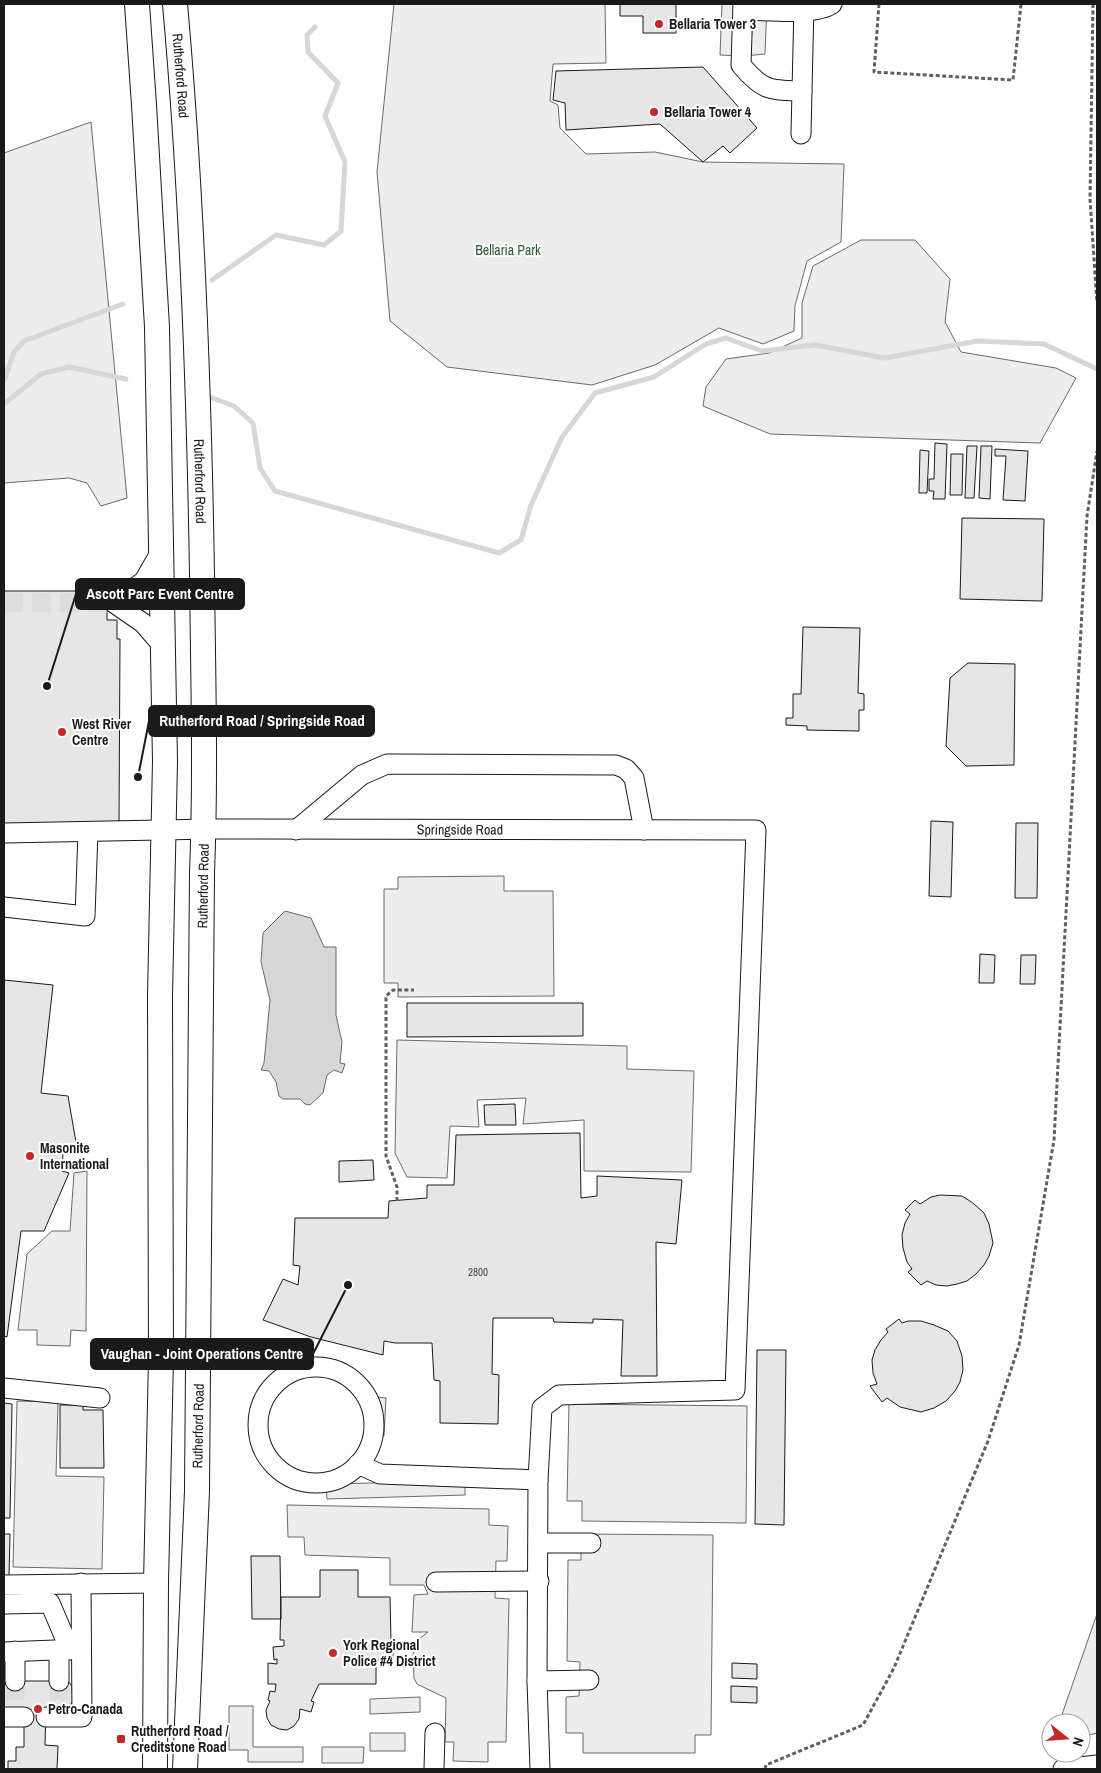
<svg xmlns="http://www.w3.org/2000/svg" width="1101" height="1773" viewBox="0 0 1101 1773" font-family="'Archivo Narrow',sans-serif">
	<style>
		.built { fill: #ededed; stroke: #6a6a6a }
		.water { fill: #d7d7d7; stroke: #6a6a6a }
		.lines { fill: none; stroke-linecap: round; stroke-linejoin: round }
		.stream { stroke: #d7d7d7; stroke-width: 5 }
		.building { fill: #e6e6e6; stroke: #1a1a1a }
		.minor-tunnel { stroke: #ddd; stroke-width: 19; stroke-dasharray: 19 9; stroke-linecap: butt }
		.minor-casing { stroke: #1a1a1a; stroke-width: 21 }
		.major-casing { stroke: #1a1a1a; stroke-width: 26 }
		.path { stroke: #5f5f5f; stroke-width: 3; stroke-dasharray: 4 2.5; stroke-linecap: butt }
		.minor { stroke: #fff; stroke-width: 19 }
		.major { stroke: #fff; stroke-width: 24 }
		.poi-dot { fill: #c62828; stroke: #fff; stroke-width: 2 }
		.labels { text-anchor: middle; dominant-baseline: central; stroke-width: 4; stroke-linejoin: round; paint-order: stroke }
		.number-label { font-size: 11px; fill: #4d4d4d }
		.poi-label { font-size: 14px; font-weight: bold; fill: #1a1a1a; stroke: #fff; text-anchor: start }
		.street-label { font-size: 14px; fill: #1a1a1a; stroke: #fff }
		.park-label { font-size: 14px; fill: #2b5a34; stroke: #fff }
		.leader { fill: none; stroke: #1a1a1a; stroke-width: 2 }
		.callout-dot { fill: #1a1a1a; stroke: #fff; stroke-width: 2 }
		.callout { fill: #1a1a1a; stroke: #1a1a1a; stroke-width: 2 }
		.callout-label { font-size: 15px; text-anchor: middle; font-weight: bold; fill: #fff }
	</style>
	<rect width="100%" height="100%" fill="#fff"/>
	<path class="built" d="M394 4H605L606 63 553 64 550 101 558 105 560 128 586 154 655 152 703 162 844 164 841 242 807 261 795 306 794 331 763 344 719 328 655 365 592 385 447 367 390 321 377 172Z
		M722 4H767L765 54 744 56 720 55Z
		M91 122 127 498 101 506 87 483 69 478 4 483V153Z
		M861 240H915L950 279 945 322 961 352 1056 368 1076 378 1040 443 770 434 703 406 706 387 726 359 769 353 802 338V303L813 266Z
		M504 876V891H553L554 996 398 997V983H384V889H398V877Z
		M397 1040 627 1046V1069L694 1071 691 1172 584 1171V1120L523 1124 526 1098 477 1100 479 1127 450 1126 447 1178 407 1177 395 1153Z
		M87 1171 86 1331 71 1330 70 1346 37 1345V1330H18L27 1254 52 1231H70L74 1173Z
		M377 1397 386 1398 384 1436H375Z
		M17 1401 58 1402 56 1476 104 1477 102 1569 13 1567Z
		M569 1404 747 1406 746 1523 582 1521V1501H567Z
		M465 1481V1495L327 1499 326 1484Z
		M287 1505 489 1509V1525L508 1526 507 1561H496L495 1598 509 1599 506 1742H488V1762L453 1761 454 1742H445L446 1698 417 1684 414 1678 413 1649 419 1639 428 1632H412L414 1595 428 1594 424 1585H390V1558L305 1555 304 1537H288Z
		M581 1534 713 1535 711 1735H695V1753H583V1733H566V1697L579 1696 580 1662 567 1661 568 1560H581Z
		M1097 1614V1733L1081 1737V1723H1059Z
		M420 1697V1712L370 1714V1699Z
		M229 1706H253V1747H303V1762H248V1750H229Z
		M370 1733H405V1751H370Z
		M322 1747H364L363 1763H322Z"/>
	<path class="water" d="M285 911 311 918 324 947H336V1015L342 1042 340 1063 345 1064 342 1073 334 1070 327 1075 323 1093 310 1105 305 1104 300 1099H283L279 1096 276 1082 269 1071 261 1070 264 1063 270 1000 261 962 263 933Z"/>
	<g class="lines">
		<path class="stream" d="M212 280 276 235 324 245 341 231 345 162 325 116 338 83 308 52 307 35 315 27
			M4 381 14 352 24 341 123 304
			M210 397 234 406 253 423 260 468 275 491 499 553 521 540 531 505 562 437 595 393 654 377 706 344 726 338 762 351 815 345 885 358 977 341 1044 344 1097 369
			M4 404 41 374 69 367 126 379"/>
	</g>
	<path class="building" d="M620 4H676V33H643V16H620Z
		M703 67 757 128 730 153 723 146 703 162 660 124 566 130 565 103 553 100 556 71Z
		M935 443 947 444 945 499H933L934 491H929V479H934Z
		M967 446H977L974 498H965Z
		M981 446H992L990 499 979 498Z
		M995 449 1028 451 1025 501 1003 500 1006 456H995Z
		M920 450 929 451 927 493H919Z
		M951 454H963L962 495H950Z
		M962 518 1044 519 1042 601 960 599Z
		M4 591H107V620H117V639H120L119 825 4 824Z
		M803 627 860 628 858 693 864 694V710H859V731L807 730V726L786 725V718H793V694H801Z
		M968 663 1015 664 1014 765 966 766 946 746 950 678Z
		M931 821 953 822 951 897 929 896Z
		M1016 823H1038L1037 898H1015Z
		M980 954 995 955 994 983H979Z
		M1021 955H1036L1035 984H1020Z
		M4 980 53 985 41 1093 68 1096 78 1154 63 1153 62 1171 69 1173 44 1231H21L7 1337 4 1336Z
		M407 1003H583V1036L407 1037Z
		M515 1104 516 1125H485L484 1105Z
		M580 1133 581 1198 597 1196V1176L682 1180 676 1244 656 1242 657 1376H621L623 1320 593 1319V1323L554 1322 553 1318H493L492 1374 499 1375 498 1424 440 1423V1381L434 1380 432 1343H395L384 1341 383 1355 311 1337 263 1320 283 1279 298 1285 300 1266 293 1265 295 1218H388L389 1201 427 1198V1185H454L456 1135Z
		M373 1160 374 1180 339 1182V1161Z
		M940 1195 962 1196 973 1203 984 1213 989 1224 993 1243 989 1256 984 1265 976 1274 967 1281 957 1284 947 1286 936 1285 927 1281 921 1285 908 1272 912 1269 907 1262 903 1248 902 1235 905 1223 910 1214 905 1210 915 1200 920 1204 931 1197Z
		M899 1319 902 1323 908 1321H921L934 1325 948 1331 957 1341 962 1356 963 1370 960 1382 955 1391 946 1401 934 1408 921 1412 900 1407 887 1398 882 1402 870 1386 877 1384 873 1373 872 1360 875 1350 881 1340 888 1332 886 1329Z
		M757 1350H786L784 1525 755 1524Z
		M4 1403 12 1404 10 1518H4Z
		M60 1405H83V1410H103L104 1468H60Z
		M4 1534H10L9 1576H4Z
		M251 1556H280L281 1619H252Z
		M320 1570H358V1597H390L391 1641H388V1646H393V1660H373V1664H376V1684H319L311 1701 314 1702 311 1712 300 1709 299 1719 294 1726 287 1730 279 1729 271 1725 267 1718 266 1710 270 1701 268 1700 270 1691 275 1692 276 1684H268V1663L277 1664V1659L274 1660 273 1647 284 1646V1640H280L281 1597H320Z
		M732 1663 757 1664V1679L732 1678Z
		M4 1681H68L72 1686 73 1701 69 1707H46L45 1745 58 1746 57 1769H8V1761H16V1747H24V1708L4 1709Z
		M731 1686 757 1687V1703L731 1702Z"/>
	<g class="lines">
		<path class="minor-tunnel" d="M4 602 114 603
			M15 1681V1709
			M59 1681V1707"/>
		<g class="minor-casing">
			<g id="minor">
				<path d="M743 4 741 65C763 91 769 90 802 91"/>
				<path d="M743 10C766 10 814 16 832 4"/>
				<path d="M801 134 804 4"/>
				<path d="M160 553 144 581 114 603 143 623 163 646"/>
				<path d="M296 830 362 775 387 764 616 765 626 769 634 778 644 830"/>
				<path id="s1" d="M4 833 212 829 756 830 735 1390 559 1395 542 1408 538 1480 537 1681 540 1769"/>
				<path d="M4 907 85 916 88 832"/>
				<circle cx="316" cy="1425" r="58"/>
				<path d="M4 1388 100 1398"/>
				<path d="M358 1464 380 1474 538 1480"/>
				<path d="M539 1543H591"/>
				<path d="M436 1582 539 1581"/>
				<path d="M4 1585 156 1583"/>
				<path d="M4 1604 50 1603 70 1650"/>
				<path d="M4 1652 80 1649"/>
				<path d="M15 1681V1651"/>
				<path d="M59 1681V1650"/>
				<path d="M537 1681 589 1680"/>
				<path d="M4 1717H24"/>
				<path d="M46 1717H82L81 1583"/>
				<path d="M434 1769 435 1733"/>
				<path d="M1063 1769 1097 1765"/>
			</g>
		</g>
		<g class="major-casing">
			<g id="major">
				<path d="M137 4 144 105 157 327 165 761 160 996 161 1358 156 1583 155 1769"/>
				<path id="s2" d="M175 4C192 194 199 385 202 575 203 674 206 773 202 873L197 1491 185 1769"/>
			</g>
		</g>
		<path class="path" d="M879 4 874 72 1013 80 1021 4
			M1093 4 1090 199 1097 303
			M397 1201V1187L386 1156V996L393 990H414
			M765 1769 766 1765 863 1725 894 1668 988 1441 1019 1345 1054 1140 1087 516 1097 451"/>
		<use href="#minor" class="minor"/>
		<use href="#major" class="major"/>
	</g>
	<g class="poi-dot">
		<circle cx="659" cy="24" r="5"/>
		<circle cx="654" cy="112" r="5"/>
		<circle cx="62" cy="732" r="5"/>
		<circle cx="30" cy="1156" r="5"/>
		<circle cx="333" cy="1653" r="5"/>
		<circle cx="38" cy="1709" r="5"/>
		<rect x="116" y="1734" width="10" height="10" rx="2.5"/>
	</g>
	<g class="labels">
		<g class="number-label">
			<text x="478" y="1272">2800</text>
		</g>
		<g class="poi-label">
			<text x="669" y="24">Bellaria Tower 3</text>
			<text x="664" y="112">Bellaria Tower 4</text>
			<text x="72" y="724">West River<tspan x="72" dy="16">Centre</tspan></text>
			<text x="40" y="1148">Masonite<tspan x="40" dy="16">International</tspan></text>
			<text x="343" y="1645">York Regional<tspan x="343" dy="16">Police #4 District</tspan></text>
			<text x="48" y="1709">Petro-Canada</text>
			<text x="131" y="1731">Rutherford Road /<tspan x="131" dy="16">Creditstone Road</tspan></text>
		</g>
		<g class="street-label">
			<text stroke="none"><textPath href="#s2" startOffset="72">Rutherford Road</textPath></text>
			<text stroke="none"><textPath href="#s2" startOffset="478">Rutherford Road</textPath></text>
			<text stroke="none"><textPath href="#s1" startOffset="456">Springside Road</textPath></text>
			<text transform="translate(203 886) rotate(-89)">Rutherford Road</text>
			<text transform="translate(198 1426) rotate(-89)">Rutherford Road</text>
		</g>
		<g class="park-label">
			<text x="508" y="250">Bellaria Park</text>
		</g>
	</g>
	<path class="leader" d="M47 686L76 594M138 777L149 721M348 1285L313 1354"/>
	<g class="callout-dot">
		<circle cx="47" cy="686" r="5"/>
		<circle cx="138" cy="777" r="5"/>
		<circle cx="348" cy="1285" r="5"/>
	</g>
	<g class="callout">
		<rect x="76" y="579" width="168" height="30" rx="5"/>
		<rect x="149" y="706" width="225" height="30" rx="5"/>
		<rect x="91" y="1339" width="222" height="30" rx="5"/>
	</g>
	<g class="callout-label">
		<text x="160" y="599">Ascott Parc Event Centre</text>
		<text x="262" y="726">Rutherford Road / Springside Road</text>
		<text x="202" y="1359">Vaughan - Joint Operations Centre</text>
	</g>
	<rect width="1101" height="1773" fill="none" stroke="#1a1a1a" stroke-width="10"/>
	<g transform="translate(1066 1738) rotate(107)"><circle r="24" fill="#ffffff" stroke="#a3a3a3"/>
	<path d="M0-4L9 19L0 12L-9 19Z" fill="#c62828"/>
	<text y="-8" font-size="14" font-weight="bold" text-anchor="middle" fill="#1a1a1a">N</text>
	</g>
</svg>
